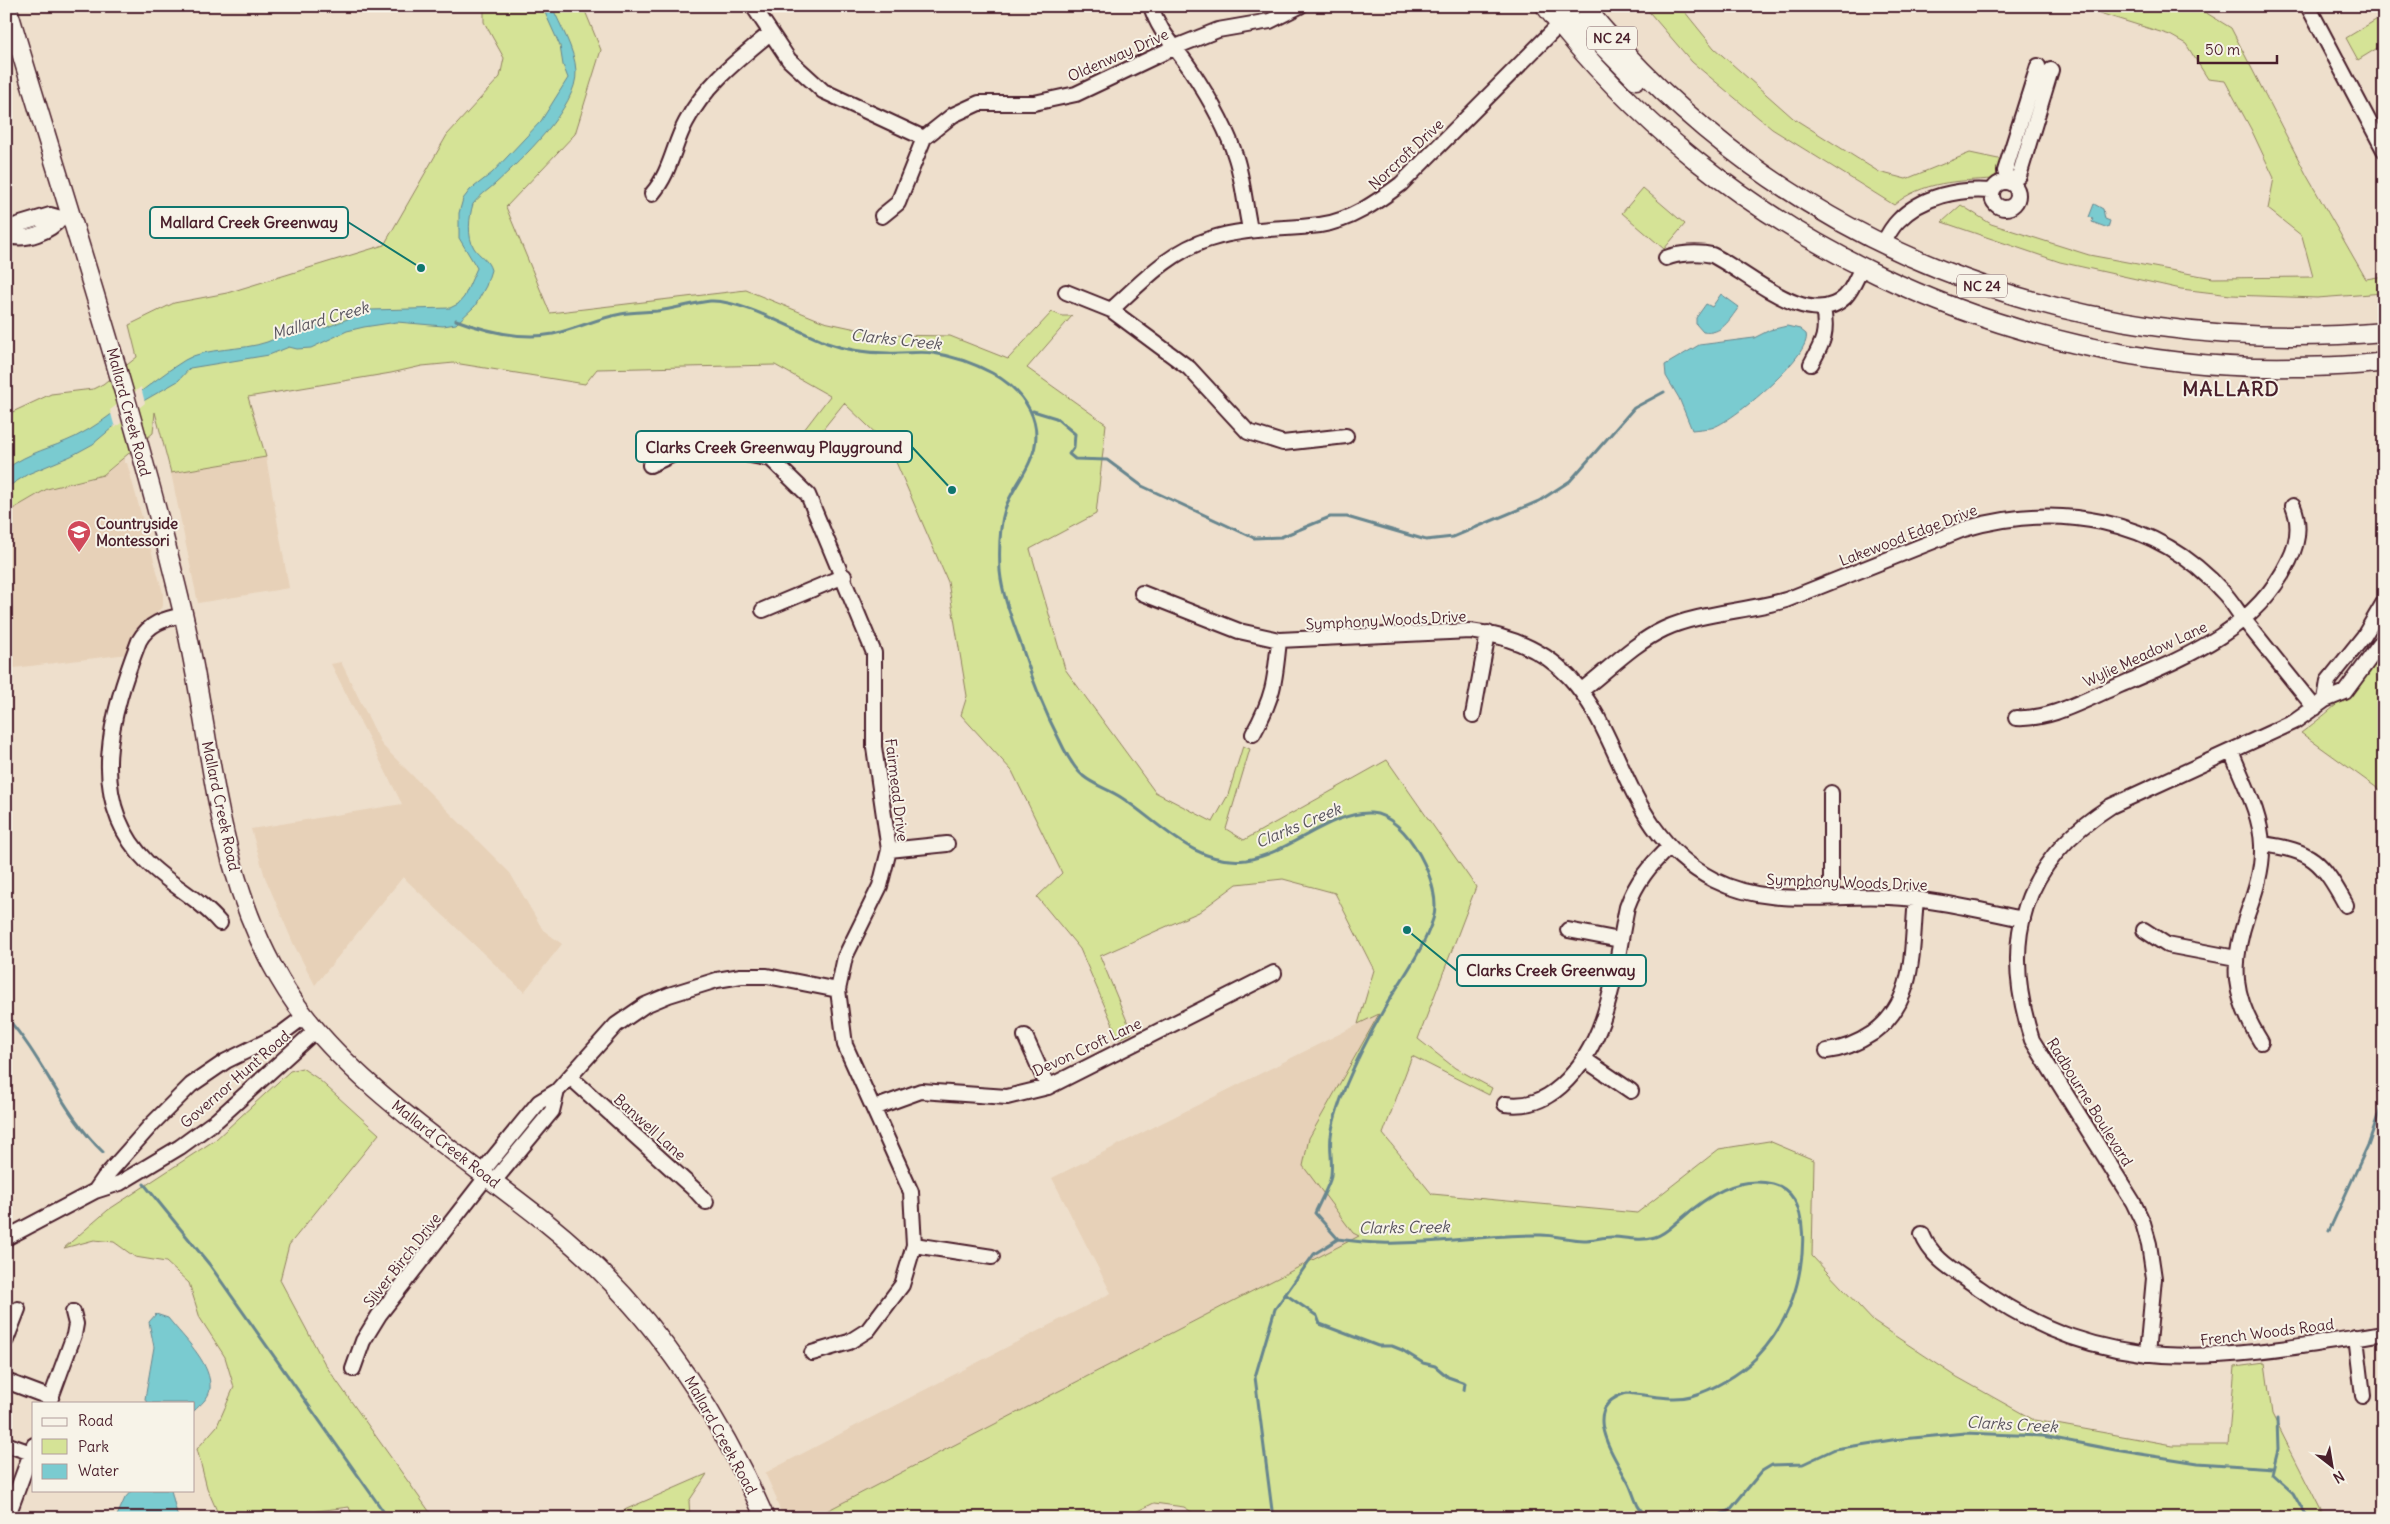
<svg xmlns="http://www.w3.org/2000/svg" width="2390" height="1524" viewBox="0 0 2390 1524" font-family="Delius,sans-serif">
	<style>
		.built { fill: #e7d1b8 }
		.green { fill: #d5e396; stroke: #908160 }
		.water { fill: #7acbd0; stroke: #67868e }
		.pier { fill: #eedfcc }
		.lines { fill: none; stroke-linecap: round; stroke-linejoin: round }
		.stream { stroke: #67868e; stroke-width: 3 }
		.minor-casing { stroke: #4a1f2b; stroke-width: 18 }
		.major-casing { stroke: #4a1f2b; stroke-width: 21 }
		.minor { stroke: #f7f3e8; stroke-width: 14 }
		.major { stroke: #f7f3e8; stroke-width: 18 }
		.labels { text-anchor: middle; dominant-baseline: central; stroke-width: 4; stroke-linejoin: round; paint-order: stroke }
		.shield { fill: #f7f3e8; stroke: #7e5f64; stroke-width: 1 }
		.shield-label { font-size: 14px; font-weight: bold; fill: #4a1f2b }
		.street-label { font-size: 15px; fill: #4a1f2b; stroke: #f7f3e8 }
		.poi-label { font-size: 15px; font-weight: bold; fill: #4a1f2b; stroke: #f7f3e8; text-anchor: start }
		.water-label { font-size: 16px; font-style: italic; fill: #58535d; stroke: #f7f3e8 }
		.district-label { font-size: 20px; font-weight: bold; letter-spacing: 1px; fill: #4a1f2b; stroke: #f7f3e8 }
		.leader { fill: none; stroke: #0f766e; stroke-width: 2 }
		.callout-dot { fill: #0f766e; stroke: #f7f3e8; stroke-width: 2 }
		.callout { fill: #f7f3e8; stroke: #0f766e; stroke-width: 2 }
		.callout-label { font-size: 16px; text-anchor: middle; font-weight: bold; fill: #4a1f2b }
	</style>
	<rect width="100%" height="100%" fill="#eedfcc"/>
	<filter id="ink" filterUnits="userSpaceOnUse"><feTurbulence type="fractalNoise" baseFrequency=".02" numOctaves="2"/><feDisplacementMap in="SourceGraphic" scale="10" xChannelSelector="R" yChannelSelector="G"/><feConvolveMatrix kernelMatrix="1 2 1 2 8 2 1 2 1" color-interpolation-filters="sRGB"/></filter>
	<g filter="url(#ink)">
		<path class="built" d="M266 457 289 588 198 603 171 473Z
			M124 458 125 463H127L163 593V606L140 629 128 654 6 669V513L47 489 95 478 109 471Z
			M341 662 382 745 510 873 543 930 562 944 524 992 403 877 315 985 293 943 265 877 251 829 402 804 331 664Z
			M1379 1014 1309 1138 1359 1236 813 1518H783L776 1500 777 1499 765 1473 1111 1293 1052 1178Z"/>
		<path class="green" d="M484 6H583L601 50 575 134 506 207 550 313 746 290 824 322 884 335 950 336 1008 359 1052 312 1062 316H1072L1027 368 1106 424 1096 514 1030 549 1065 669 1155 792 1213 822 1228 795 1243 746 1250 749 1226 829 1244 840 1387 760 1476 887 1418 1039 1455 1068 1492 1088 1489 1095 1412 1056 1383 1134 1432 1194 1637 1213 1719 1149 1769 1141 1814 1160 1812 1256 1874 1322 1957 1377 2034 1420 2172 1445H2228L2235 1367 2265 1363 2272 1414 2325 1518H1201L1184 1507 1154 1503 1123 1518H813L1359 1236 1353 1233 1303 1166 1309 1138 1379 1014 1358 1024 1374 970 1335 893 1283 879 1237 884 1199 912 1100 956 1132 1033 1119 1039 1080 949 1037 897 1062 873 1012 771 961 715 967 696 948 582 889 446 844 403 795 464 784 456 830 396 775 365 597 369 585 384 454 363 422 366 391 373 248 397 266 457 171 473 155 412 153 433 103 475 47 489 6 513V415L51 394 93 389 103 384 137 357 129 325 174 303 227 293 384 245 447 135 500 77 504 58 484 22Z
			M1644 6H1680L1714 48 1793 118 1879 172 1906 179 1970 153 2003 160 1994 179C1959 181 1922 181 1894 205L1772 129 1692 62Z
			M2077 6H2195L2231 28 2307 176 2366 279 2384 276V293L2317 298 2231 295 2181 289 2060 262 1942 222 1961 205 1991 224 2089 255 2213 278 2313 277 2302 236 2268 209 2274 178 2251 129 2225 81 2208 79 2186 44 2170 35Z
			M2384 15V44L2358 60 2346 38Z
			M1643 188 1685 224 1664 249 1622 213Z
			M2384 651V793L2301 733C2337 706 2357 688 2384 651Z
			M302 1068 317 1078 379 1134 289 1245 280 1280 326 1366 434 1518H353L349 1507 317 1511 306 1518H220L207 1488 197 1449 217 1426 234 1387 225 1357 200 1318 189 1283 166 1262 135 1257 114 1242 94 1240 64 1248 108 1210 215 1140 290 1071Z
			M707 1474 689 1501 690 1518H606Z"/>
		<path class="water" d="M542 6H552C560 26 575 49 576 71 578 107 521 160 495 184 487 191 479 196 473 204 469 217 467 237 474 248 480 257 488 259 491 270L486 286 475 306 456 324 443 326 397 322 364 327 347 331 311 348 297 349 289 347 269 355 190 368 178 381 145 400 93 444 71 456 28 474 6 488V469C31 451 50 449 75 437 115 417 147 383 185 360 206 347 242 351 267 342 280 338 289 325 303 322L325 328 370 310 450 308 458 304 464 297 477 268 459 238V213L463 199 470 190 492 173 541 121 568 78 563 65 560 46Z
			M2094 204 2103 209 2105 219 2110 221 2108 228 2092 222 2093 218 2089 217Z
			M1721 294 1739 307C1729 320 1722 335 1703 332L1696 324V318L1706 304 1712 307Z
			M1787 326 1800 329 1806 334C1813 354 1732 423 1711 428 1705 429 1698 429 1692 430L1679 398 1666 376 1665 365 1699 345 1754 338 1770 330Z
			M156 1314 168 1318 173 1324C187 1341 212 1365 210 1389 209 1398 200 1405 194 1411V1403H147L145 1399 154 1347 149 1322Z
			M132 1490H171L178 1518H116L125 1498Z"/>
		<path class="pier" d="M141 387 145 403 115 428 110 410Z"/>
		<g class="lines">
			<path class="stream" d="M456 320C485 331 522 340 553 334 576 329 598 318 621 314 633 312 645 312 657 311 675 309 692 303 710 301 741 299 796 331 827 343 846 350 868 353 888 353 903 354 918 351 933 353 953 356 975 364 992 373 1025 391 1047 424 1030 461 1023 478 1011 491 1005 509 999 528 999 551 1000 571 1003 601 1016 628 1025 656 1034 684 1045 712 1059 739 1065 752 1072 766 1083 776 1095 786 1109 789 1122 798 1160 823 1195 866 1246 860 1288 854 1331 811 1371 813 1407 815 1444 887 1433 919 1424 947 1407 972 1391 997 1374 1026 1359 1054 1346 1085 1340 1101 1333 1119 1331 1136 1329 1150 1334 1167 1330 1180 1326 1191 1320 1202 1315 1213L1338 1239C1352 1241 1367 1243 1381 1243 1434 1245 1488 1234 1541 1235 1555 1235 1570 1240 1584 1240 1593 1240 1603 1237 1612 1237 1627 1237 1640 1242 1655 1237 1666 1234 1673 1225 1681 1219 1706 1197 1737 1175 1773 1184 1814 1194 1804 1267 1793 1297 1786 1319 1772 1341 1756 1358 1740 1374 1713 1390 1691 1396 1672 1401 1646 1395 1627 1393 1577 1406 1615 1457 1629 1484 1634 1494 1636 1508 1645 1514 1655 1520 1682 1516 1694 1518
				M1033 411 1056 418 1075 434 1074 447 1069 454 1075 459 1107 460 1142 486 1254 538 1281 537 1330 517H1347L1426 540 1453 537 1539 501 1570 481 1634 408 1664 392
				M6 1017C44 1059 62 1113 103 1152
				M144 1184 209 1264 388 1518
				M2329 1231 2368 1145 2384 1098
				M1285 1294 1317 1316 1320 1324 1378 1346H1392L1402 1350 1423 1363 1435 1366 1448 1377 1465 1383 1464 1390
				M2277 1419 2278 1450 2272 1474 2293 1493 2307 1518
				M1273 1518 1255 1377 1275 1309 1314 1254 1338 1239
				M1712 1518 1729 1511 1762 1471 1772 1465 1803 1464 1835 1449 1892 1440 1965 1433 2043 1436 2115 1450 2198 1463 2273 1468"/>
			<g class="minor-casing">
				<path id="minor" d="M753 6 789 60 823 91 924 138
					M1151 6C1159 33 1177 48 1191 70 1208 96 1227 128 1236 158 1243 180 1245 206 1250 229
					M2308 6 2384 150
					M2038 66 2005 171 2009 182 2019 176 2051 70
					M1992 195a13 13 0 1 1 26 0a13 13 0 1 1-26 0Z
					M652 194C671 172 673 146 686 122 706 84 738 60 770 33
					M882 216 898 203 924 138 953 115 979 103H1034L1076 94 1173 48 1218 30 1270 21 1300 6
					M9 236C26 241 50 232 61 218
					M6 238 17 225 50 215 61 218 69 215
					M1883 244C1887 236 1892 227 1898 221 1922 196 1959 188 1992 191
					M1666 258C1678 253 1699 252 1712 255 1746 271 1809 332 1845 297 1852 290 1857 277 1862 267
					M1066 292 1111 310 1189 368 1248 432 1283 443 1346 436
					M1111 310C1141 283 1170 251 1210 239 1246 227 1282 230 1320 225 1350 221 1377 202 1401 184L1559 25
					M1811 364C1823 342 1828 334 1823 308
					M650 465 676 453 719 449 771 459 808 495 874 653V747L889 850 880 886 845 957 838 990 845 1045 911 1192 914 1245 902 1285 868 1330 849 1342 812 1353
					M1142 593 1239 631 1279 640 1470 631C1638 651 1590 816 1714 880 1769 908 1830 894 1889 897 1934 899 1978 910 2023 919
					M763 610 844 576
					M183 615C164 619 149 623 139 641 111 714 85 800 147 862 170 885 200 899 220 923
					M1582 690C1608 670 1634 643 1664 629 1698 613 1749 611 1786 600L1964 529C2057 502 2156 517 2223 592 2232 601 2238 613 2246 622 2269 651 2292 680 2315 708
					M2325 700 2328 681 2364 636 2384 602
					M1473 715 1488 633
					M2016 718C2050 720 2082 701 2113 688 2181 659 2255 632 2289 561 2298 543 2301 525 2293 506
					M1253 734C1274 696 1275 681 1279 640
					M2231 751C2242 780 2261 813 2262 845 2263 869 2255 893 2247 915 2230 966 2233 997 2261 1042
					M1831 793V897
					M2262 844C2313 851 2321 860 2346 905
					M889 850 947 844
					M1568 930 1620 940
					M2144 930 2167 945 2236 958
					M1025 1036 1048 1087
					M1827 1051C1845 1049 1858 1043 1873 1033 1917 1001 1911 948 1916 899
					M1584 1059 1631 1091
					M570 1077 695 1190 706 1202
					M1505 1104C1527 1107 1544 1101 1561 1086 1611 1040 1614 970 1627 907 1636 882 1650 865 1669 847
					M874 1108 921 1091 1007 1097 1048 1087 1274 973
					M482 1172 539 1102 557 1091 616 1025 645 1005 669 995 717 980 741 976H767L838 990
					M494 1181 552 1111 557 1091
					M95 1191 104 1178 152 1124 191 1085 226 1061 281 1034 305 1016
					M1922 1234C1932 1260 1957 1272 1979 1288 2112 1384 2233 1357 2384 1333
					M6 1238 95 1191 120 1183 180 1147 217 1120 316 1030
					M914 1245 992 1257
					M2356 1337 2363 1396
					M6 1340 18 1309
					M2147 1354 2154 1278 2149 1244 2143 1223 2133 1202 2032 1040C2000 941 2021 863 2111 806L2294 722 2325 700 2345 692 2384 639
					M353 1369 363 1341 379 1315 487 1176
					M6 1381 51 1398
					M49 1403 74 1335 76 1324 73 1312
					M6 1444 31 1453
					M7 1518 34 1445"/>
			</g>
			<g class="major-casing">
				<path id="major" d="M7 6C67 208 134 408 183 613 214 744 213 874 287 991 345 1082 465 1157 548 1224 645 1302 715 1405 765 1518
					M1545 6C1719 235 2007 372 2293 367 2323 367 2354 366 2384 362
					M1564 6H1574
					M1584 6C1782 249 2075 359 2384 332
					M1559 25 1572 22 1581 24 1636 80"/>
			</g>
			<use href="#minor" class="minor"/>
			<use href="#major" class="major"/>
		</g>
	</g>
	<defs>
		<g id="school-pin" transform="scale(1.25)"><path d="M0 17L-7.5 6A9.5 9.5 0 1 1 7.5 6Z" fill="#d1495b" stroke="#f7f3e8"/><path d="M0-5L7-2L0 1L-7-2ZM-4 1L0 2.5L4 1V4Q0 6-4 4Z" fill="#fff"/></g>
	</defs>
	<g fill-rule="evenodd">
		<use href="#school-pin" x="79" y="532"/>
	</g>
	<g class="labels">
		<g class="shield">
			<rect x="1587" y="26.5" width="50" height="23" rx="4"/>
			<rect x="1957" y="274.5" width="50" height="23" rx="4"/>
		</g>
		<g class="shield-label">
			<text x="1612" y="38">NC 24</text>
			<text x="1982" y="286">NC 24</text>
		</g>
		<g class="street-label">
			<text transform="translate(1118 55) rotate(-24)">Oldenway Drive</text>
			<text transform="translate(1406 154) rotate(-43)">Norcroft Drive</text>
			<text transform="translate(129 412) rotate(75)">Mallard Creek Road</text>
			<text transform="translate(1908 535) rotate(-21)">Lakewood Edge Drive</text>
			<text transform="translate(1386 620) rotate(-3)">Symphony Woods Drive</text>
			<text transform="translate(2145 654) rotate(-25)">Wylie Meadow Lane</text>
			<text transform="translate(897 790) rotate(83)">Fairmead Drive</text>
			<text transform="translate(221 806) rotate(78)">Mallard Creek Road</text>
			<text transform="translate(1847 882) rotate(2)">Symphony Woods Drive</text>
			<text transform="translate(1087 1047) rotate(-25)">Devon Croft Lane</text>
			<text transform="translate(235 1079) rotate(-41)">Governor Hunt Road</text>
			<text transform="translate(2090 1102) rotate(58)">Radbourne Boulevard</text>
			<text transform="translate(650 1127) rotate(42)">Banwell Lane</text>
			<text transform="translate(446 1144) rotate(38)">Mallard Creek Road</text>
			<text transform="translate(402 1260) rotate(-52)">Silver Birch Drive</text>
			<text transform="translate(2267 1332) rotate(-7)">French Woods Road</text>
			<text transform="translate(721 1435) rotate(61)">Mallard Creek Road</text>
		</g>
		<g class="poi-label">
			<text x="96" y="523">Countryside<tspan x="96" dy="17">Montessori</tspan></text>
		</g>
		<g class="water-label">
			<text transform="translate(320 320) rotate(-16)">Mallard Creek</text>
			<text transform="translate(896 339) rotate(6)">Clarks Creek</text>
			<text transform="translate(1298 825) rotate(-23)">Clarks Creek</text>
			<text transform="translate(1404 1227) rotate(-1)">Clarks Creek</text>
			<text transform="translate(2012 1424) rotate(3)">Clarks Creek</text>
		</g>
		<g class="district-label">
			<text x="2231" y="388">MALLARD</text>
		</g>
	</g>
	<path class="leader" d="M421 268L348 222M952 490L912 447M1407 930L1457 971"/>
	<g class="callout-dot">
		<circle cx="421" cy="268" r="5"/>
		<circle cx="952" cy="490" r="5"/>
		<circle cx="1407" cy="930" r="5"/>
	</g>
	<g class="callout">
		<rect x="150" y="207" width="198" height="31" rx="5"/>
		<rect x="636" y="431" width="276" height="31" rx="5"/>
		<rect x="1457" y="955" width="189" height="31" rx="5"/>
	</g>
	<g class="callout-label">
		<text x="249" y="228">Mallard Creek Greenway</text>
		<text x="774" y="453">Clarks Creek Greenway Playground</text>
		<text x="1551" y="976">Clarks Creek Greenway</text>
	</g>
	<rect width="2390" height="1524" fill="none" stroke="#f7f3e8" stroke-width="25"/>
	<rect x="12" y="12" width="2365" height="1499" fill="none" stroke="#4a1f2b" stroke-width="2" filter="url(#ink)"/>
	<rect x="32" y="1402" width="162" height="90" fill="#f7f3e8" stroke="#b29e9c"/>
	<rect x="42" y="1418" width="25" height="8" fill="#f7f3e8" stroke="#b29e9c"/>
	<text x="78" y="1426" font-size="15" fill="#4a1f2b">Road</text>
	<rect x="42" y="1439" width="25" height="15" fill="#d5e396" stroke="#b29e9c"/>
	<text x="78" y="1452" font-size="15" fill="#4a1f2b">Park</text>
	<rect x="42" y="1464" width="25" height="15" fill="#7acbd0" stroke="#b29e9c"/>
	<text x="78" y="1476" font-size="15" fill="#4a1f2b">Water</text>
	<g transform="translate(2332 1466) rotate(149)" stroke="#f7f3e8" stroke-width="4" paint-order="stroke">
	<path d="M0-4L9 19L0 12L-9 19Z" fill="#4a1f2b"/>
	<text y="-8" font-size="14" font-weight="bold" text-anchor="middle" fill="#4a1f2b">N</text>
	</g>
	<path d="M2198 55v8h79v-8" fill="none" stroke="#4a1f2b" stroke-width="2.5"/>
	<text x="2205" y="55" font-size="15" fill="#4a1f2b" stroke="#f7f3e8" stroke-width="4" paint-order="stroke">50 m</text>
</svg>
